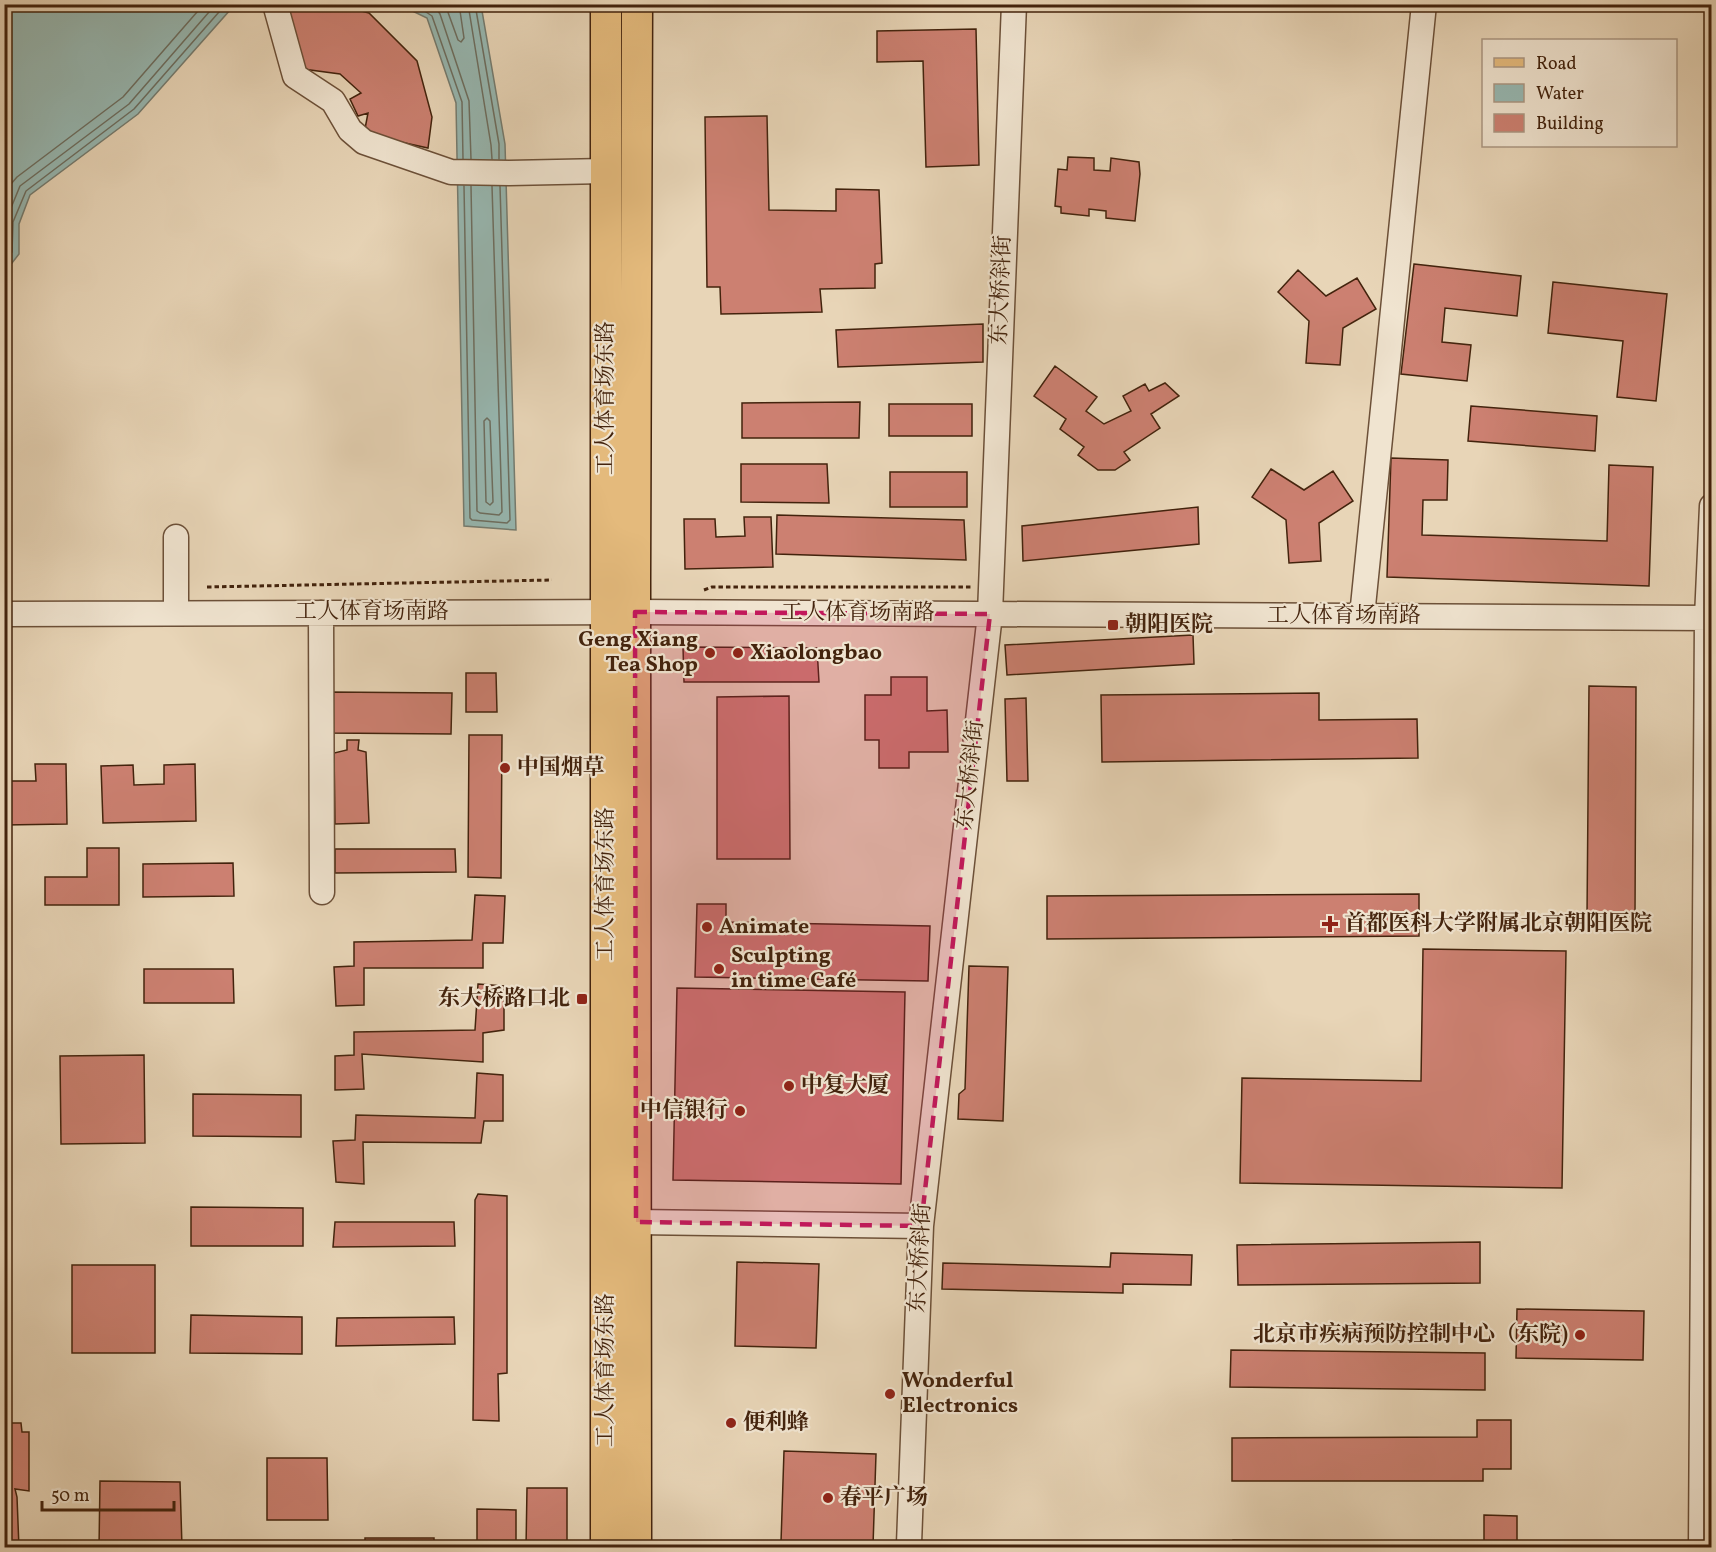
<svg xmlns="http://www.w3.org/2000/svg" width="1716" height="1552" viewBox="0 0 1716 1552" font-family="Vollkorn,'Noto Serif SC',serif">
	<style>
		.water { fill: #97b8b2; stroke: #757c70; stroke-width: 1.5 }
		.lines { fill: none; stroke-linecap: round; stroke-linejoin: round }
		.shore { stroke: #6d6e60; stroke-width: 1.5 }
		.building { fill: #cc8071; stroke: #43230d; stroke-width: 1.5 }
		.minor-casing { stroke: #6c5038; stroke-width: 27 }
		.major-casing { stroke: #43230d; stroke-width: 33 }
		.path { stroke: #43230d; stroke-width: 3; stroke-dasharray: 4.5 3; stroke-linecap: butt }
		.minor { stroke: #f0e4d0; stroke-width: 24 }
		.major { stroke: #e4ba7c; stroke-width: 30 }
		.marked { fill: #c2185b; fill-opacity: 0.2; stroke: #c2185b; stroke-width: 4.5; stroke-dasharray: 12 8; stroke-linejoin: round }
		.poi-dot { fill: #8f2418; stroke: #f0e4d0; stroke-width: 2 }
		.labels { text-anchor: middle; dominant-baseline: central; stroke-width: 4.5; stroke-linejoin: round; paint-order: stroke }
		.street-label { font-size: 22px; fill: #43230d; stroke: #f0e4d0 }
		.poi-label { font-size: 22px; font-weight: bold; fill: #43230d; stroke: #f0e4d0; text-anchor: start }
	</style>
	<rect width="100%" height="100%" fill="#e8d5b7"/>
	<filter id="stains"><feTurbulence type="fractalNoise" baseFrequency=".00333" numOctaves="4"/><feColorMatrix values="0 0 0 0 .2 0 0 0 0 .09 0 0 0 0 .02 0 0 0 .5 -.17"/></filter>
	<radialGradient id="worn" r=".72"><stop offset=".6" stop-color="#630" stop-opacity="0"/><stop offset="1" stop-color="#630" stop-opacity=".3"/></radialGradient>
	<path class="water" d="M5 4 243 5 231 9 138 114 30 195 19 224V254L5 272Z
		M400 5H481L505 144 516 530 464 526 456 103 427 18Z"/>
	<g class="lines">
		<path class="shore" d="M414 4 432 16 462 102 463 159
			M430 4 436 8 440 14 469 101 471 159
			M445 4 458 40 461 42 464 38 459 4
			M468 4 491 145 492 159
			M475 4 499 144V159
			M464 186 470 518 472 520 507 523 510 520 500 186
			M471 186 477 511 480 513 499 515 502 512 492 186
			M4 199 11 184 17 177 123 97 204 4
			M4 250 6 220 20 186 129 104 216 4
			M4 262 12 252 13 222 26 191 134 109 226 4
			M487 418 490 421 493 502 490 505 486 502 484 421Z"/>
	</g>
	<path class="building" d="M335 4 369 13 417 61 432 117 428 148 364 134 368 113 358 116 350 99 361 93 340 74 303 69 282 10Z
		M976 29 979 165 926 167 923 61 877 62V31Z
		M767 116 769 210 836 211V189L879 190 882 263 875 264V288L820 289 822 312 721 314 720 287H707L705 117Z
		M1068 157 1094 158V170L1110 171 1111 158 1139 162 1140 174 1135 221 1106 218V211L1089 209V216L1061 213V207L1055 206 1058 169 1067 170Z
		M1414 264 1521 276 1517 316 1445 308 1442 342 1471 345 1467 381 1401 374Z
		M1298 270 1326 296 1357 278 1376 309 1343 328 1340 365 1306 363 1309 321 1278 292Z
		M1553 282 1667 294 1656 401 1617 397 1623 341 1548 333Z
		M983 324V362L838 367 836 330Z
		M1055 366 1097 397 1086 411 1104 424 1131 411 1123 396 1145 384 1149 391 1165 383 1179 396 1151 414 1160 428 1124 452 1130 460 1115 470H1098L1078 455 1084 447 1060 429 1066 419 1034 396Z
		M860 402 859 438H742V403Z
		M889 404H972V436H889Z
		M1471 406 1597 416 1595 451 1468 441Z
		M1391 458 1448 460 1447 500H1423L1422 535 1607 541 1609 465 1653 467 1649 586 1387 577Z
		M741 464H827L829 503 741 502Z
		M1271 469 1304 490 1333 471 1353 501 1319 523 1321 561 1289 563 1286 520 1252 497Z
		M890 472H967V507H890Z
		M1198 507 1199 544 1023 561 1022 526Z
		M777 515 964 520 966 560 776 554Z
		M744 517H771L773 567 685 569 684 519H715L716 537 745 536Z
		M1193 635 1194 664 1007 675 1005 645Z
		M683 647 817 648 819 682H684Z
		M466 673H496L497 712H466Z
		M891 677H927V711L947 710 948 752H909V768H879V740H865V695H891Z
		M1589 686 1636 687 1635 917 1587 916Z
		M328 692 452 693 451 734 327 733Z
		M1319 693V720L1417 719 1418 758 1102 762 1101 695Z
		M789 696 790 859H717V697Z
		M1026 698 1028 781H1007L1005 699Z
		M469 735H502L501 878 468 877Z
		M347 740H359L358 750 366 752 369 823 335 824 334 753 347 750Z
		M35 764H66L67 824 4 825V766H7V781H36Z
		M195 764 196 821 103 823 101 766 133 765 134 785 164 784V765Z
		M87 848H119V905H45V877H87Z
		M335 849H455L456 872 335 873Z
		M233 863 234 896 143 897V864Z
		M1419 894V936L1047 939V896Z
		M475 895 505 896 503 943H483V968H364V1005L336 1006 334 967 354 966V942L472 940Z
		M697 904H726V922L930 926 928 981 695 977Z
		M1423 949 1566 951 1562 1188 1240 1183 1242 1078 1421 1081Z
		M969 966 1008 967 1003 1121 958 1119 959 1094 965 1089Z
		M144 969H233L234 1003H144Z
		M478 984 504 986V1030L483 1033V1062L362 1054 364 1089 335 1090V1056L354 1055V1032L475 1030Z
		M677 988 905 992 901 1184 673 1180Z
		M144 1055 145 1143 61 1144 60 1056Z
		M477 1073 503 1075V1121H484L481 1143 363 1142 364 1184 336 1182 333 1141 355 1140 356 1115 475 1118Z
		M193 1094 301 1095V1137L193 1136Z
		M478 1194 507 1196V1373L498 1374 499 1421 473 1420 475 1200Z
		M191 1207 303 1208V1246H191Z
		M335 1222H454L455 1246 333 1247Z
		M1480 1242V1283L1238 1285 1237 1245Z
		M1111 1253 1192 1255 1191 1285 1123 1284V1293L942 1289 943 1263 1110 1267Z
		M737 1262 819 1264 816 1348 735 1346Z
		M72 1265H155V1353H72Z
		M1517 1309 1644 1311 1643 1360 1516 1358Z
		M191 1315 302 1317V1354L190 1353Z
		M454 1317 455 1344 336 1346 337 1318Z
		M1231 1350 1485 1353V1390L1230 1387Z
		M1477 1420H1511V1469H1483V1481H1232V1438L1477 1437Z
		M4 1423H21L22 1432H29V1491L15 1489 17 1497 19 1548H4Z
		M784 1451 876 1454 873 1546 781 1542Z
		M267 1458H327L328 1520H267Z
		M100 1481 180 1482 182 1547 176 1545 175 1548H99Z
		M527 1488H567V1548H526Z
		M477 1509 516 1510V1548H488V1544H477Z
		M1484 1515 1517 1516V1548H1233V1540L1484 1542Z
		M365 1538H434V1548H365Z"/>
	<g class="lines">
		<g class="minor-casing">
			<path id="minor" d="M275 4 295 76 333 101 350 130 364 142 451 172 509 173 605 171
				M176 613V537
				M321 613 322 892
				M4 614 635 612 1712 618
				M1362 616 1424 4
				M636 1222 921 1226
				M909 1544 921 1226 990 614 1014 4
				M1701 1548 1707 618 1712 506"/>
		</g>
		<g class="major-casing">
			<path id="major" d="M606 1548V4
				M636 1548 635 580 637 4"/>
		</g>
		<path class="path" d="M207 587 552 580
			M704 590 712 587H972"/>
		<use href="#minor" class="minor"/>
		<use href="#major" class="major"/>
	</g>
	<path class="marked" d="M635 612 990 614 921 1226 636 1222Z"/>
	<g class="poi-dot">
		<rect x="1107" y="619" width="12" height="12" rx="3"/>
		<circle cx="710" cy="653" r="6"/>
		<circle cx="738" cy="653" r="6"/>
		<circle cx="505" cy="768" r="6"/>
		<path d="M1327 915h6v6h6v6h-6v6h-6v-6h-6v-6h6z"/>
		<circle cx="707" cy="927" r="6"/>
		<circle cx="719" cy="969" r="6"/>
		<rect x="576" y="993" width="12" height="12" rx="3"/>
		<circle cx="789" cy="1086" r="6"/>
		<circle cx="740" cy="1111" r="6"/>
		<circle cx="1580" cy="1335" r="6"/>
		<circle cx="890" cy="1394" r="6"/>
		<circle cx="731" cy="1423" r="6"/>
		<circle cx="828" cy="1498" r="6"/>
	</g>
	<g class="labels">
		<g class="street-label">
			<text transform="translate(1002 290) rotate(-88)">东大桥斜街</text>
			<text transform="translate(606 398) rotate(-90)">工人体育场东路</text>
			<text x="372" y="612">工人体育场南路</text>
			<text x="858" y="613">工人体育场南路</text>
			<text x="1344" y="616">工人体育场南路</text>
			<text transform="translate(971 775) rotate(-84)">东大桥斜街</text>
			<text transform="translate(606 884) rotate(-90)">工人体育场东路</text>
			<text transform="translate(921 1258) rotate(-87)">东大桥斜街</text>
			<text transform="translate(606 1370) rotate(-90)">工人体育场东路</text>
		</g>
		<g class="poi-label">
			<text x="1125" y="625">朝阳医院</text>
			<text x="698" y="640" text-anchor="end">Geng Xiang<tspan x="698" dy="25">Tea Shop</tspan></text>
			<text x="750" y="653">Xiaolongbao</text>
			<text x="517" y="768">中国烟草</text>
			<text x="1344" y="924">首都医科大学附属北京朝阳医院</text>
			<text x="719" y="927">Animate</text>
			<text x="731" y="956">Sculpting<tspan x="731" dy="25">in time Café</tspan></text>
			<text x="570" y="999" text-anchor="end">东大桥路口北</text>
			<text x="801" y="1086">中复大厦</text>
			<text x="728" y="1111" text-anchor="end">中信银行</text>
			<text x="1568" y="1335" text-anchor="end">北京市疾病预防控制中心（东院)</text>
			<text x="902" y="1381">Wonderful<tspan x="902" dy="25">Electronics</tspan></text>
			<text x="743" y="1423">便利蜂</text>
			<text x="840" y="1498">春平广场</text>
		</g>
	</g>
	<rect width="1716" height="1552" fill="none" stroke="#e8d5b7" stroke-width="24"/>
	<rect x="6" y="6" width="1704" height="1540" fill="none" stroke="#43230d" stroke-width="3"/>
	<rect x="12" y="12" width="1692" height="1528" fill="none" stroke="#43230d" stroke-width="1.5"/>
	<rect x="1482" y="39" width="195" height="108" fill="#f0e4d0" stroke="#ab9782" stroke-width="1.5"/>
	<rect x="1494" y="58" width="30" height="9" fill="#e4ba7c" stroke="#ab9782" stroke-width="1.5"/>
	<text x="1536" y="69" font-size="18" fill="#43230d">Road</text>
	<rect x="1494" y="84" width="30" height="18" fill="#97b8b2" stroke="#ab9782" stroke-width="1.5"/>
	<text x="1536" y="99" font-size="18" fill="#43230d">Water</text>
	<rect x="1494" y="114" width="30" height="18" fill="#cc8071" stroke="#ab9782" stroke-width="1.5"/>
	<text x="1536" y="129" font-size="18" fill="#43230d">Building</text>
	<path d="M42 1501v9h132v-9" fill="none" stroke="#43230d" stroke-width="3"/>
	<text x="51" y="1501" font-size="18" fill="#43230d" stroke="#f0e4d0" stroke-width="4.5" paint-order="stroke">50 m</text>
	<rect width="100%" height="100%" filter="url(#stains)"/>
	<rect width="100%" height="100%" fill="url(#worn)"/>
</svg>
